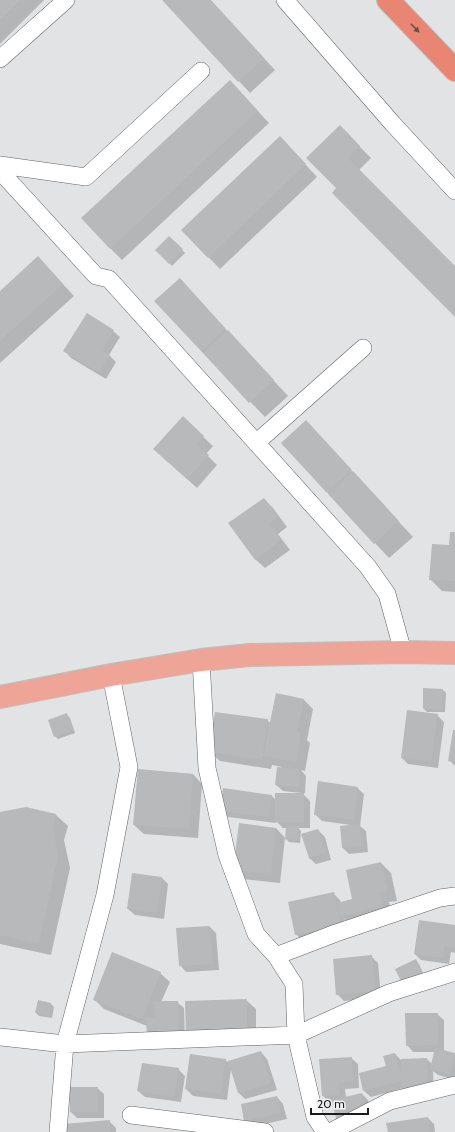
<svg xmlns="http://www.w3.org/2000/svg" width="455" height="1132" viewBox="0 0 455 1132" font-family="Cabin,sans-serif">
	<style>
		.shadow { fill: #0003 }
		.building { fill: #b8b9ba }
		.lines { fill: none; stroke-linecap: round; stroke-linejoin: round }
		.minor-casing { stroke: #636465; stroke-width: 18 }
		.primary-casing { stroke: #bfbfbf; stroke-width: 24 }
		.trunk-casing { stroke: #bfbfbf; stroke-width: 24 }
		.minor { stroke: #fff; stroke-width: 17 }
		.primary { stroke: #eea496; stroke-width: 22 }
		.trunk { stroke: #e88673; stroke-width: 22 }
		.oneway { fill: #774b43 }
	</style>
	<rect width="100%" height="100%" fill="#e2e3e4"/>
	<path class="shadow" d="M0 0H44L0 44Z
		M164 0H210L275 70 250 93Z
		M241 93 269 123 122 260 110 248Z
		M340 127 371 158 359 170 455 267V316L338 188Z
		M291 149 317 177 220 269 182 230Z
		M169 237 185 253 172 266 157 250Z
		M50 270 74 296 0 363V292Z
		M194 295 288 396 265 417 201 351Z
		M113 331 120 337 109 355 116 362 106 379 71 358 65 351Z
		M183 418 213 446 206 454 217 465 197 488 164 458Z
		M320 437 413 537 389 558 282 444Z
		M264 499 273 508 287 527 278 534 290 550 265 568 255 559Z
		M455 533V592L442 591 430 579 450 546Z
		M443 690 446 693 445 712H427L424 709Z
		M303 699 313 709 307 740 310 743 305 771 301 770 306 776 305 793H302L310 801V828H298L301 831 300 843 289 842 285 838 280 883 243 879 234 869 276 828 286 839 287 828H283L276 821V823L228 817 221 810 272 796 276 800 302 794V793L283 791 276 785 282 767 272 765 271 769 220 761 210 752 267 720 270 723Z
		M67 715 70 718 75 733 58 739 55 736Z
		M437 715 444 722 438 768 408 764 402 758Z
		M455 731V766L449 760Z
		M138 770 193 774 202 784 198 838 144 834 134 825Z
		M357 788 364 794 360 826 366 831 368 852 349 854 343 848 351 825 322 821 315 814Z
		M0 813 56 815 68 826 64 840 70 868 51 955 0 944Z
		M318 830 325 837 331 860 316 864 309 858Z
		M381 863 391 873 397 901 389 902 392 916 350 925 344 919 347 931 302 941 296 934 334 894 340 900 341 903 354 900Z
		M162 878 168 884 164 919 135 915 128 909Z
		M455 926V953L451 952 449 964 421 960 415 954Z
		M210 927 216 933 219 970 186 972 180 965Z
		M371 956 378 963 381 997 344 1001 337 994Z
		M416 961 419 964 426 979 404 985Z
		M160 973 170 982 161 1002H177L184 1008 185 1041 104 1009 94 999Z
		M246 1000 256 1009V1042L196 1043Z
		M38 1001 51 1004 54 1007 52 1018 39 1016 36 1013Z
		M437 1014 444 1020V1052L455 1055V1080L438 1075 433 1071 434 1097 403 1088 371 1097 364 1091 387 1067 395 1054 401 1060 427 1059 432 1064 435 1052H413L407 1045Z
		M261 1052 267 1059 277 1090 245 1099 239 1093 231 1069 227 1100 193 1096 186 1089 225 1060 228 1062Z
		M351 1058 358 1064 359 1088 345 1089 346 1097 362 1094 368 1100 370 1108 330 1102 323 1096Z
		M178 1069 185 1076 181 1102 145 1097 138 1091Z
		M97 1088 104 1094V1118H77L71 1112Z
		M277 1097 283 1104 287 1119 251 1127 245 1120Z
		M428 1118 434 1124 435 1132H389Z
		M109 1121 116 1128V1132H65Z"/>
	<path class="building" d="M0 0H20L0 20Z
		M162 0H211L264 58 238 82Z
		M230 80 258 111 110 249 81 218Z
		M340 125 360 146 348 158 455 266V317L332 193 336 188 306 158Z
		M280 136 306 164 208 258 181 230Z
		M169 236 183 249 169 264 155 250Z
		M38 256 63 284 0 341V291Z
		M180 278 225 328 201 351 154 301Z
		M87 313 114 330 102 350 110 355 99 373 63 351Z
		M228 330 274 380 249 403 203 353Z
		M183 416 204 436 197 445 209 455 187 479 153 449Z
		M306 420 352 470 327 493 281 443Z
		M353 471 399 521 374 544 328 494Z
		M264 498 278 517 269 524 281 540 255 560 228 523Z
		M450 532H455V581L429 580 432 544 449 545Z
		M423 688 443 689 442 710 423 709Z
		M276 693 304 699 297 732 301 733 296 762 263 756Z
		M407 710 438 714 431 762 401 758Z
		M215 712 268 719 262 760 209 752Z
		M67 713 73 730 54 737 48 720Z
		M453 730H455V762L448 761Z
		M277 767 300 769 299 787 275 785Z
		M138 769 193 774 189 829 133 825Z
		M318 781 358 787 354 820 314 815Z
		M223 788 272 795 269 817 220 811Z
		M275 793H304V822H275Z
		M26 807 56 814 53 828 58 856 39 944 0 935V812Z
		M239 823 276 828 271 874 233 870Z
		M360 824 362 846 342 848 340 826Z
		M286 826 299 827 298 840 285 839Z
		M318 829 326 853 309 858 301 834Z
		M381 862 388 891 380 893 383 907 340 916 337 903 352 899 346 870Z
		M132 873 162 877 157 913 127 909Z
		M334 892 341 925 295 935 288 902Z
		M419 920 455 925V948L445 946 443 958 414 954Z
		M210 926 213 964 179 966 176 928Z
		M112 952 161 972 142 1019 93 1000Z
		M372 955 375 991 336 995 333 959Z
		M416 959 424 976 403 985 395 969Z
		M247 999V1033L186 1034 185 1001Z
		M38 1000 51 1003 49 1016 35 1013Z
		M154 1001H178L179 1035 147 1036 146 1017H155Z
		M405 1013H438V1045L406 1046Z
		M435 1048 455 1053 450 1074 430 1069Z
		M261 1051 271 1083 238 1093 228 1061Z
		M395 1053 402 1075 401 1059 427 1058 428 1091 402 1092V1081L363 1091 359 1073 386 1066 383 1056Z
		M190 1054 226 1059 221 1094 185 1089Z
		M352 1057 353 1081 339 1083 340 1095 322 1096 319 1059Z
		M142 1063 179 1068 174 1097 137 1091Z
		M69 1087H98V1112H70Z
		M362 1093 364 1102 360 1103 362 1114 336 1119 332 1100Z
		M277 1096 281 1113 244 1121 241 1104Z
		M428 1117 430 1132H388L386 1123Z
		M110 1120V1132H64L63 1124Z"/>
	<g class="lines">
		<g class="minor-casing">
			<path id="minor" d="M285 0 393 124 455 191
				M0 59 66 0
				M0 165 86 177 201 71
				M0 171 96 276 109 279 368 567 387 594 403 652
				M256 443 363 348
				M201 660 207 768 227 855 256 934 276 956 294 984 296 1035 315 1117 325 1132
				M276 956 336 933 440 898 455 896
				M0 1037 65 1044 296 1035 389 993 455 972
				M131 1115 265 1132
				M58 1132 65 1044 105 895 129 767 111 675
				M330 1132 390 1101 455 1085"/>
		</g>
		<g class="primary-casing">
			<path id="primary" d="M0 697 111 675 201 660 249 655 403 652 455 653"/>
		</g>
		<g class="trunk-casing">
			<path id="trunk" d="M388 0 455 70"/>
		</g>
		<use href="#minor" class="minor"/>
		<use href="#primary" class="primary"/>
		<use href="#trunk" class="trunk"/>
	</g>
	<defs><path id="oneway-solid" d="M-6-.8H1V-3.2L6.5 0L1 3.2V.8H-6Z"/></defs>
	<use class="oneway" href="#oneway-solid" transform="translate(415 28) rotate(46)"/>
	<path d="M311 1108v6h57v-6" fill="none" stroke="#1b1b1b" stroke-width="2"/>
	<text x="317" y="1108" font-size="12" fill="#1b1b1b" stroke="#eff0f1" stroke-width="3" paint-order="stroke">20 m</text>
</svg>
